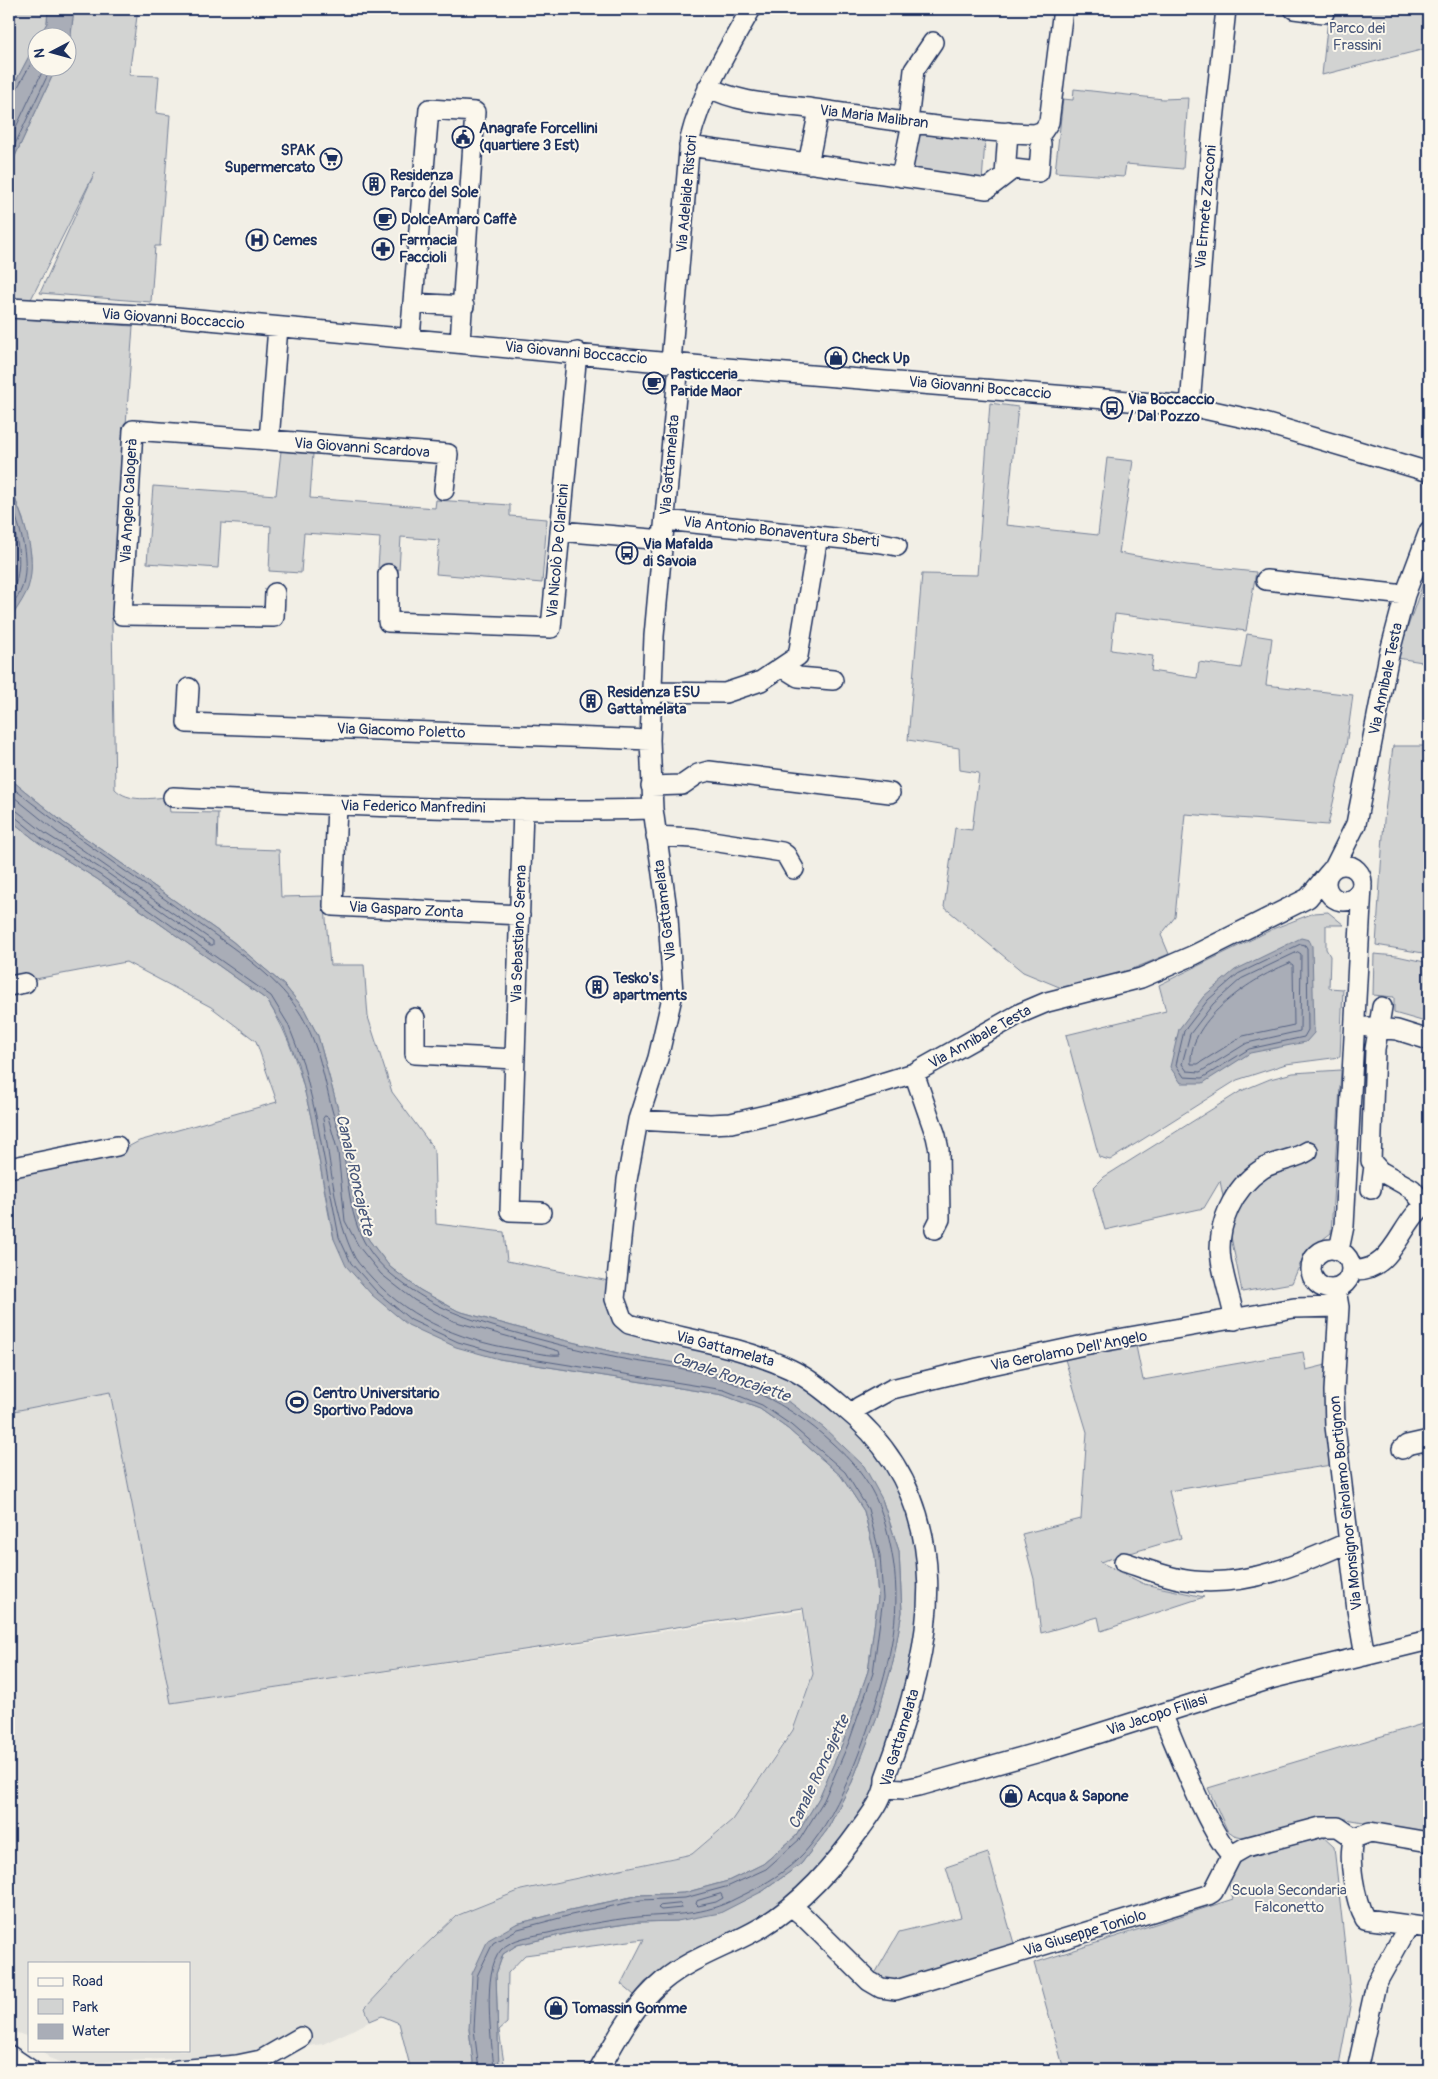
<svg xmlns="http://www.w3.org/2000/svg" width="1438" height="2079" viewBox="0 0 1438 2079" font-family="Pangolin,sans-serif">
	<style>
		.built { fill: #e2e1dc }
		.green { fill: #d2d3d2; stroke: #768198 }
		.water { fill: #a9adb7; stroke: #707b93 }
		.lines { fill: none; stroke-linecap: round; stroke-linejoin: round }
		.shore { stroke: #546182; stroke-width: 1 }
		.minor-casing { stroke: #1b2f5e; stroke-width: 22 }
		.minor { stroke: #fbf7ec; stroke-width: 19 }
		.labels { text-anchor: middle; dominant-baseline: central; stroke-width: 4; stroke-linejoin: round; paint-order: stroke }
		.park-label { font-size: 15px; fill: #49587b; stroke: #fbf7ec }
		.street-label { font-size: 15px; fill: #1b2f5e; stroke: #fbf7ec }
		.poi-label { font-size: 15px; font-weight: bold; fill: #1b2f5e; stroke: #fbf7ec; text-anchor: start }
		.water-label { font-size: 16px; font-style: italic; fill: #465579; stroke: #fbf7ec }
	</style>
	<rect width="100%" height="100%" fill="#f2efe6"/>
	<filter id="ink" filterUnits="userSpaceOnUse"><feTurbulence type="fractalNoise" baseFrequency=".02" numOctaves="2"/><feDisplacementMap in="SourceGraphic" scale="10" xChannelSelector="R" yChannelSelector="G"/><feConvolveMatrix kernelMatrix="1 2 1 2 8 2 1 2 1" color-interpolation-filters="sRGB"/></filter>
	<g filter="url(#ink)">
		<path class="built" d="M110 1392 171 1703 802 1611 812 1674 792 1729 732 1819 692 1853 521 1889 456 1915 413 1956 364 2008 369 2022 323 2044 308 2046 297 2032 266 2049 242 2055 66 2064 49 2058 42 2050H189V1963H29V2037L9 2030V1412Z"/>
		<path class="green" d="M9 9H48L47 23 9 94Z
			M74 9H138L129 75 159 76 156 113 170 115 160 246H155L151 302 40 293 95 172 21 319 133 326 112 623 115 789C129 803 151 798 168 797L170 812 218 813 217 848 279 850 281 897 324 896 330 965H364L368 1017 392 1092 434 1149 436 1224 504 1232 507 1261 609 1281 611 1307 697 1346 790 1375 853 1420 896 1472 919 1527 926 1601 912 1689 874 1797 840 1850 790 1903 679 1961 645 1982 634 1995 621 1984 644 1939 525 1955 508 1973 507 2023 499 2030 505 2070H499L496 1974 503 1954 517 1945 574 1932 639 1922 677 1921 763 1891 801 1864 827 1830 852 1782 876 1720 893 1662 902 1612 899 1551 882 1499 744 1381 682 1364 622 1354 555 1338 458 1311 420 1290 390 1267 369 1240 358 1219 351 1182 349 1150 318 1036 304 1009 285 986 232 941 64 823 9 778V621L28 587 31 556 23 519 9 483V169L56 68H68C68 47 72 29 74 9Z
			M1329 9H1429V48L1322 75Z
			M1074 89 1163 99 1188 98 1183 169 1126 164 1124 177 1055 172 1063 99 1073 100Z
			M918 134 985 141 982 182 911 173Z
			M990 403 1018 407 1006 525 1098 535 1107 458 1133 461 1119 553 1187 565 1256 572 1246 631 1115 614 1111 650 1153 656 1151 671 1197 678 1199 662 1241 668 1247 634 1272 638 1266 685 1353 695 1346 746 1328 825 1185 814 1175 917 1161 935 1169 954 1130 970 1064 989 1023 972 944 907 955 828 972 830 979 773 960 770 959 748 908 740 922 574 977 575Z
			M281 451 313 454 310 498 435 508 436 500 510 505V516L547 519 542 583 436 574 439 540 401 537 399 570 378 568 380 538 304 533 301 573 269 571 271 526 221 523 218 568 147 563 153 486 276 495Z
			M1423 583H1429V663L1397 658Z
			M1393 746H1429V954L1376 945 1384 820Z
			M9 819 39 843 97 879 267 1000C313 1073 315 1156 334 1239L499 1359 723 1395 760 1409 788 1429 841 1476 864 1511 875 1556 878 1598 868 1671 844 1740 819 1798 796 1836 763 1864 728 1881 684 1893 641 1895 570 1910 516 1924 469 2029 474 2070H411L399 2023 382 2016 370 2021 365 2008 413 1957 456 1916 521 1890 692 1854 732 1820 793 1730 813 1674 803 1608 171 1703 110 1392 9 1412V1175L117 1153 139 1141 277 1102 256 1041 211 1007 126 962 9 984Z
			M1328 912 1344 925H1326V949L1330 956 1329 988 1343 989 1340 1057 1286 1064 1237 1080 1110 1160 1099 1157 1066 1035 1166 1011 1159 985 1275 928 1314 913Z
			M1374 954 1397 956 1429 963V1023L1394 1013V997L1373 995Z
			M1341 1070 1331 1233 1305 1253 1292 1283 1242 1292 1220 1181 1204 1208 1105 1230 1093 1188 1104 1177 1241 1091 1270 1079 1293 1073Z
			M1136 1346 1143 1380 1303 1352 1306 1370 1326 1365 1331 1465 1169 1491 1181 1538 1100 1562 1144 1584 1204 1597 1101 1631 1098 1617 1041 1633 1034 1579 1022 1534 1081 1519 1087 1432 1064 1356 1101 1348Z
			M1429 1722V1833L1334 1817 1246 1838 1234 1835 1227 1830 1208 1788Z
			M1321 1835 1334 1847 1351 2001 1338 2070H1049L1063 2066 1034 1963 1233 1899 1227 1878 1246 1855Z
			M988 1853 1015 1947 887 1984 872 1979 899 1932 961 1917 946 1867Z"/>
		<path class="water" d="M48 9H74L71 35 68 43V38L39 37 47 23Z
			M37 41 38 68H56L9 169V94Z
			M9 483C21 514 39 554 28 588 24 599 15 611 9 621Z
			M9 778 64 823 232 941 285 986 304 1009 318 1036 349 1150 351 1182 358 1219 369 1240 390 1267 420 1290 458 1311 555 1338 622 1354 682 1364 744 1381 791 1403 824 1428 864 1466 882 1499 899 1551 902 1612 893 1662 876 1720 852 1782 827 1830 801 1864 763 1891 720 1913 677 1921 639 1922 573 1932 517 1945 503 1954 496 1974 499 2070H474L469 2029 472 1974 488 1940 516 1924 570 1910 641 1895 684 1893 728 1881 763 1864 796 1836 819 1798 844 1740 868 1671 878 1598 875 1556 864 1511 841 1476 788 1429 760 1409 723 1395 499 1359 456 1347 408 1325 372 1295 346 1266 334 1239 311 1117 298 1064 283 1026 267 1000 97 879 39 843 9 819Z
			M1301 938 1309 940 1312 946 1314 1033 1306 1042 1250 1053 1203 1083H1181L1170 1067 1179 1029 1204 996 1235 970Z"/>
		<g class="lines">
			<path class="shore" d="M9 95 15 92 38 51
				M9 142 44 68
				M9 157 51 68
				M9 497C19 525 30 554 23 584 21 593 13 604 9 612
				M9 515C20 543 24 572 9 599
				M9 785C70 834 135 877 198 923 233 948 274 974 298 1010 317 1038 323 1073 331 1106 335 1122 342 1138 344 1155 351 1203 351 1240 391 1274 429 1306 462 1317 509 1331 545 1341 582 1351 618 1358 638 1362 659 1364 679 1368 737 1380 788 1402 832 1443 857 1466 872 1484 883 1517 902 1579 899 1625 881 1687 865 1740 838 1822 797 1860 780 1876 758 1888 737 1898 703 1916 675 1914 638 1917 608 1920 577 1926 548 1933 533 1936 512 1938 501 1950 481 1972 492 2041 494 2070
				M9 793 57 832 213 941V945H210L103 870 46 834 17 811 9 809
				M9 815 14 816 42 839 100 875 271 996 288 1024 303 1063 316 1116 339 1237 351 1263 376 1291 411 1320 458 1342 501 1354 724 1390 762 1405 791 1425 845 1472 868 1509 880 1555 883 1598 873 1673 849 1742 824 1800 800 1839 766 1869 729 1886 685 1898 641 1900 571 1915 518 1929 493 1943 477 1976 474 2029 479 2070
				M1301 944 1305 945 1307 948 1308 1030 1304 1037 1249 1049 1202 1078 1184 1077 1176 1065 1184 1031 1208 1000 1238 974Z
				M1298 952 1301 954 1300 1031 1247 1043 1200 1072 1187 1071 1182 1064 1190 1034 1213 1004 1241 979Z
				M1290 963 1293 965 1294 1025 1243 1036 1198 1064H1191C1188 1019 1254 977 1290 963Z
				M325 1116 328 1117 338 1152 345 1221 359 1247 381 1274 414 1300 453 1321 559 1351 560 1355C550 1356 537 1353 526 1351 468 1343 412 1322 372 1278 367 1272 359 1265 355 1258 334 1217 331 1164 323 1119Z
				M721 1894 723 1898 716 1902 698 1906 696 1904 697 1901Z
				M681 1904 682 1908 661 1910 658 1908 660 1906Z"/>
			<g class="minor-casing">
				<path id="minor" d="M1294 9 1324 13
					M708 87C738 103 774 104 808 108 882 119 960 131 1035 134L1043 131 1049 122 1063 9
					M908 122 914 70 933 42
					M689 146 987 189 1013 169 1039 172 1041 144 1039 133
					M808 164 819 110
					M1005 175 1008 132
					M901 177 912 123
					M413 303 464 306
					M9 308 176 317 714 367 1190 406 1254 420 1429 472
					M410 338 429 109 475 112 460 342
					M671 362 690 139C702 92 727 51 751 9
					M1190 406 1209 167 1226 9
					M269 440 448 454 444 490
					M665 520 882 543 897 546
					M560 531 663 540
					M388 574V622L551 628 577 352
					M1266 580 1405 595
					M275 593 274 617 122 615 133 430 269 440 278 327
					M782 667 798 677 833 680
					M189 688 187 723 650 740
					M651 692 725 693 761 681 798 656 818 536
					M651 786 682 785 698 774 709 771 890 793
					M173 797C333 805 493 813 653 809
					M337 805 333 906 520 915
					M523 809 510 1211 541 1212
					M656 836 693 838 782 852 786 855 794 869
					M1326 883a18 18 0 1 1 36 0a18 18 0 1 1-36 0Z
					M1334 868 1356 824 1389 655 1405 595 1429 531
					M9 986 25 983
					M1382 1007 1375 1049 1371 1161 1380 1171 1412 1189 1425 1205
					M415 1018V1054L515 1059
					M1367 1027 1397 1030 1429 1040
					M914 1073 936 1136 939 1150 940 1219 935 1229
					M638 1120 710 1124 731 1123 813 1104 914 1073 1021 1013 1047 1002 1141 978 1194 955 1308 898 1328 874
					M9 1168 117 1146
					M1371 1189 1374 1166
					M1311 1269a20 20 0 1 1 40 0a20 20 0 1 1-40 0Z
					M1339 1250 1344 1226 1362 886
					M1352 1270C1395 1273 1399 1221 1429 1202
					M1336 1289 1339 1307 1334 1391 1335 1426 1357 1610 1365 1656
					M1235 1320C1231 1300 1224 1280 1221 1260 1216 1225 1233 1188 1262 1169 1276 1160 1295 1160 1308 1151
					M854 1415 859 1407 892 1389 978 1368 1084 1345 1294 1308 1339 1307
					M1402 1449 1407 1445 1429 1440
					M1124 1562C1147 1569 1170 1579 1194 1581 1250 1586 1300 1564 1349 1542
					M1162 1714C1175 1743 1211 1839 1232 1855
					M886 1788 904 1789 919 1786 1043 1751 1274 1678 1429 1640
					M1354 1838C1347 1857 1355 1901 1365 1919L1429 1928
					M1354 1838 1370 1832 1429 1842
					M792 1907 802 1915 869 1981 881 1988 896 1990 1208 1895 1213 1892 1232 1855 1246 1847 1321 1827H1338L1354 1838
					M9 2055 31 2070
					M177 2070 237 2065 261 2060 301 2037
					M599 2070C617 2038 634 2005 663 1981 692 1957 730 1946 762 1927 803 1902 833 1867 861 1828 871 1814 886 1796 885 1778 934 1650 964 1504 842 1406 826 1392 809 1378 790 1369 739 1345 683 1339 629 1324L622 1318 615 1299 627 1180 638 1120 658 1058 673 993 668 917 653 809 650 740 654 636 679 363
					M1357 2070 1376 1984 1409 1925"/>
			</g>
			<use href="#minor" class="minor"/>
		</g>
	</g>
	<defs>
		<g id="civic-ring" transform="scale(1.125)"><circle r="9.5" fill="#fbf7ec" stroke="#1b2f5e" stroke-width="1.5"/><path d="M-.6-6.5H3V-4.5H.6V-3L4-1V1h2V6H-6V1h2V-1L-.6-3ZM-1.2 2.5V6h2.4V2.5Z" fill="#1b2f5e"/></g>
		<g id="supermarket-ring" transform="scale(1.125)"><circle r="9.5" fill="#fbf7ec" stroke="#1b2f5e" stroke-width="1.5"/><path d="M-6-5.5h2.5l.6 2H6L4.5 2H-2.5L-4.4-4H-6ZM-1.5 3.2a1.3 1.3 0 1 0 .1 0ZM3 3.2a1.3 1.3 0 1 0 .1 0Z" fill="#1b2f5e"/></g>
		<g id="building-ring" transform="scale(1.125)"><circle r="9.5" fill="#fbf7ec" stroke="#1b2f5e" stroke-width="1.5"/><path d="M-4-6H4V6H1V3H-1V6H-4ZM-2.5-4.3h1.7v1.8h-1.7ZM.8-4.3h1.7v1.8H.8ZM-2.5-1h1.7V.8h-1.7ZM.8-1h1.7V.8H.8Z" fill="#1b2f5e"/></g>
		<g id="cafe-ring" transform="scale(1.125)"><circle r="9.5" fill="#fbf7ec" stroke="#1b2f5e" stroke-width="1.5"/><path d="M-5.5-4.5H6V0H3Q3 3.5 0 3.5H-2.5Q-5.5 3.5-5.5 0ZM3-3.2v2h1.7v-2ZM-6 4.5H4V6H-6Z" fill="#1b2f5e"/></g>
		<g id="hospital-ring" transform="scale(1.125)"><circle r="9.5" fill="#fbf7ec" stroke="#1b2f5e" stroke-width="1.5"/><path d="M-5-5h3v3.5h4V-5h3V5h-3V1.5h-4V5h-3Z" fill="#1b2f5e"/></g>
		<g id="pharmacy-ring" transform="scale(1.125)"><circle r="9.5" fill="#fbf7ec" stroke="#1b2f5e" stroke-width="1.5"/><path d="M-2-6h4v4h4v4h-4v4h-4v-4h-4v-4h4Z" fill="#1b2f5e"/></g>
		<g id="shop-ring" transform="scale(1.125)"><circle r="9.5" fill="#fbf7ec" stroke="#1b2f5e" stroke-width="1.5"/><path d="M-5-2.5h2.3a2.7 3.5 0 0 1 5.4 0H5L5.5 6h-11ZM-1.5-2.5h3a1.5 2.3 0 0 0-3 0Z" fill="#1b2f5e"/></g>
		<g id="bus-ring" transform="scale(1.125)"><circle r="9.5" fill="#fbf7ec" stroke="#1b2f5e" stroke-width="1.5"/><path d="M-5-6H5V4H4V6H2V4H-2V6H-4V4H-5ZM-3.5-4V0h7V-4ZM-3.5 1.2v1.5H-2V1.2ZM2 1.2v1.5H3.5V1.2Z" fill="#1b2f5e"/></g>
		<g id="stadium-ring" transform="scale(1.125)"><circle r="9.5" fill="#fbf7ec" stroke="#1b2f5e" stroke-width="1.5"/><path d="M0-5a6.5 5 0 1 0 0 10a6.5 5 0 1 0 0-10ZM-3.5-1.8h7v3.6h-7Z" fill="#1b2f5e"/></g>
	</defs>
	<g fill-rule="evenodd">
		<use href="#civic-ring" x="463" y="137"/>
		<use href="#supermarket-ring" x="331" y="159"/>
		<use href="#building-ring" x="374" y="184"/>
		<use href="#cafe-ring" x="385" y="219"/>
		<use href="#hospital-ring" x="257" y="240"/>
		<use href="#pharmacy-ring" x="383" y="249"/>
		<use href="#shop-ring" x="836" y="358"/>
		<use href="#cafe-ring" x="654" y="383"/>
		<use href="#bus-ring" x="1112" y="408"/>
		<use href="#bus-ring" x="627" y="553"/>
		<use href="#building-ring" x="591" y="701"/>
		<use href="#building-ring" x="597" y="987"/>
		<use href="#stadium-ring" x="297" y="1402"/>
		<use href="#shop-ring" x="1011" y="1796"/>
		<use href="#shop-ring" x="556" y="2008"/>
	</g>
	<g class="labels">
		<g class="park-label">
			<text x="1357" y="28">Parco dei<tspan x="1357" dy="17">Frassini</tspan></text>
			<text x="1289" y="1890">Scuola Secondaria<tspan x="1289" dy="17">Falconetto</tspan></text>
		</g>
		<g class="street-label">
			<text transform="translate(874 117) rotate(7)">Via Maria Malibran</text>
			<text transform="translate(687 194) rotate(-85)">Via Adelaide Ristori</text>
			<text transform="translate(1206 207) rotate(-85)">Via Ermete Zacconi</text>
			<text transform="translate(173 319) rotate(4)">Via Giovanni Boccaccio</text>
			<text transform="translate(576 353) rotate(5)">Via Giovanni Boccaccio</text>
			<text transform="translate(980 388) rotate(5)">Via Giovanni Boccaccio</text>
			<text transform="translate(362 448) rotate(4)">Via Giovanni Scardova</text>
			<text transform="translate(670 465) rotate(-85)">Via Gattamelata</text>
			<text transform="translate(129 501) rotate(-87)">Via Angelo Calogerà</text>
			<text transform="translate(781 532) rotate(6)">Via Antonio Bonaventura Sberti</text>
			<text transform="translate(558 551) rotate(-85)">Via Nicolò De Claricini</text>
			<text transform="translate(1386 679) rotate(-78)">Via Annibale Testa</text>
			<text transform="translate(401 731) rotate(2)">Via Giacomo Poletto</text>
			<text transform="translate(413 807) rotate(1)">Via Federico Manfredini</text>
			<text transform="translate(406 910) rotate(3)">Via Gasparo Zonta</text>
			<text transform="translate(665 910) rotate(-97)">Via Gattamelata</text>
			<text transform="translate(519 934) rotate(-88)">Via Sebastiano Serena</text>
			<text transform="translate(980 1037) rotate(-29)">Via Annibale Testa</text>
			<text transform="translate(725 1349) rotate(15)">Via Gattamelata</text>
			<text transform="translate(1069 1351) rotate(-11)">Via Gerolamo Dell'Angelo</text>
			<text transform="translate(1346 1503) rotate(-96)">Via Monsignor Girolamo Bortignon</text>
			<text transform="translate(1157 1715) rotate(-18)">Via Jacopo Filiasi</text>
			<text transform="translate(900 1738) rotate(-73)">Via Gattamelata</text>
			<text transform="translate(1085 1933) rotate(-17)">Via Giuseppe Toniolo</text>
		</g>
		<g class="poi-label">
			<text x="479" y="128">Anagrafe Forcellini<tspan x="479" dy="17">(quartiere 3 Est)</tspan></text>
			<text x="315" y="150" text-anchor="end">SPAK<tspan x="315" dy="17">Supermercato</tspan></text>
			<text x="390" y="175">Residenza<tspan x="390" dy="17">Parco del Sole</tspan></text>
			<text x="401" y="219">DolceAmaro Caffè</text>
			<text x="273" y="240">Cemes</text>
			<text x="399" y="240">Farmacia<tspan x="399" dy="17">Faccioli</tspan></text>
			<text x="852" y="358">Check Up</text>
			<text x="670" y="374">Pasticceria<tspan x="670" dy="17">Paride Maor</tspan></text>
			<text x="1128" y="399">Via Boccaccio<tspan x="1128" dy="17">/ Dal Pozzo</tspan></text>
			<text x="643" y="544">Via Mafalda<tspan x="643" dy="17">di Savoia</tspan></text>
			<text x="607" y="692">Residenza ESU<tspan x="607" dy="17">Gattamelata</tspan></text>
			<text x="613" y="978">Tesko's<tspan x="613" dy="17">apartments</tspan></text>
			<text x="313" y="1393">Centro Universitario<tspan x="313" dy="17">Sportivo Padova</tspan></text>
			<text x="1027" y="1796">Acqua &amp; Sapone</text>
			<text x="572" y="2008">Tomassin Gomme</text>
		</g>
		<g class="water-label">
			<text transform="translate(355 1175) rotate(77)">Canale Roncajette</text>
			<text transform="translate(731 1377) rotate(19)">Canale Roncajette</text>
			<text transform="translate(819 1772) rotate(-65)">Canale Roncajette</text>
		</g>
	</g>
	<rect width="1438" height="2079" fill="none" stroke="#fbf7ec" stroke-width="30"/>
	<rect x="15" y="15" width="1408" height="2049" fill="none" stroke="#1b2f5e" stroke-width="2" filter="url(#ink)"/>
	<rect x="28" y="1962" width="162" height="90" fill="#fbf7ec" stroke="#a1a7b3"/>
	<rect x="38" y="1978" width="25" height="8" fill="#fbf7ec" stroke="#a1a7b3"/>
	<text x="72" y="1986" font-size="15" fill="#1b2f5e">Road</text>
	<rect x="38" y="1999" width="25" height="15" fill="#d2d3d2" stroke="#a1a7b3"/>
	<text x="72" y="2012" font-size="15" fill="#1b2f5e">Park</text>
	<rect x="38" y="2024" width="25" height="15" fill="#a9adb7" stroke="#a1a7b3"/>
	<text x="72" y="2036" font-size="15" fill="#1b2f5e">Water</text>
	<g transform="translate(52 52) rotate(264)"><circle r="24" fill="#fbf7ec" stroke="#a1a7b3"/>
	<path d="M0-4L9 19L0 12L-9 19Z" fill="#1b2f5e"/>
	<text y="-8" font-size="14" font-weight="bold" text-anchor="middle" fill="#1b2f5e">N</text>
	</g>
</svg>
